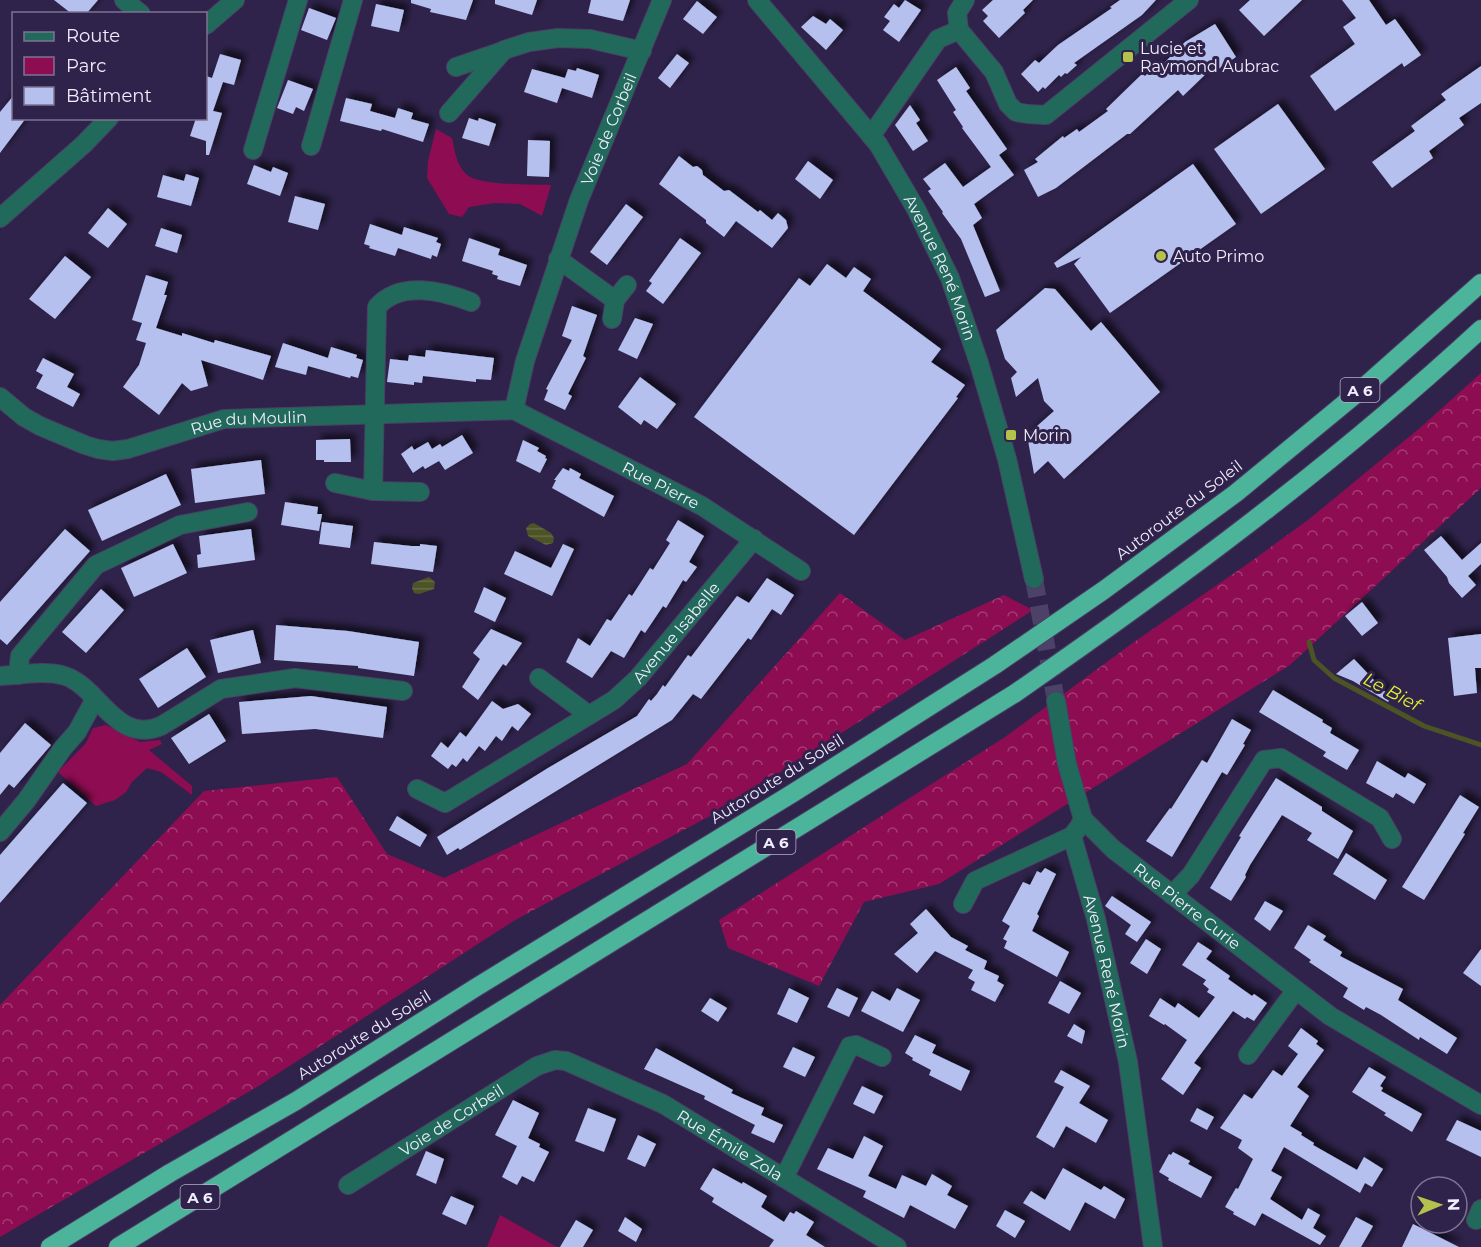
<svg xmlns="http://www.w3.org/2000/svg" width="1481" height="1247" viewBox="0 0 1481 1247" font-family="Montserrat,sans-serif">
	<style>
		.green { fill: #8e0c52 }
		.forest { fill: url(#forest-crowns) }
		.water { fill: url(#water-rules) }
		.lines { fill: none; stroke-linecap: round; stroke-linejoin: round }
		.stream { stroke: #4c5325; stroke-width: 5 }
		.building { fill: #b6c0ef; filter: url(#shadow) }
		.minor-tunnel { stroke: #4c4166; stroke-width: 18; stroke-dasharray: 18 9; stroke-linecap: butt }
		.minor-casing { stroke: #4a3f64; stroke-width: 20 }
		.highway-casing { stroke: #4a3f64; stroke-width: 20 }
		.minor { stroke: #216a5b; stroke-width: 18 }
		.highway { stroke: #4db49c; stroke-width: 18 }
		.poi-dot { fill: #b3c24b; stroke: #2f234b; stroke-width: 2 }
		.labels { text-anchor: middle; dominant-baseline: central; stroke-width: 6; stroke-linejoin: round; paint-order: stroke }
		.shield { fill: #2f234b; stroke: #b6b0c8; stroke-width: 1.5 }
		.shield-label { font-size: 15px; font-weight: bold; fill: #f0edfd }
		.poi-label { font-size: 16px; fill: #f0edfd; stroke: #2f234b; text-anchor: start }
		.street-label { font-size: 16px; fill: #f0edfd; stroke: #2f234b }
		.water-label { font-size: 18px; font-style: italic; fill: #def22e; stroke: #2f234b }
	</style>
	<defs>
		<pattern id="forest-crowns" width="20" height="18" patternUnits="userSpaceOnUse" patternTransform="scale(1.5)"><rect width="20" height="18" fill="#8e0c52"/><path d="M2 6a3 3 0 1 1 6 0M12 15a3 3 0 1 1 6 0" fill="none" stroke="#a43c74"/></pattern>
		<pattern id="water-rules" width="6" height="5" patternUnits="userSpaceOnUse" patternTransform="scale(1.5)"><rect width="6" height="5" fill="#4c5325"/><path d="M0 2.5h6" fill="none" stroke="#666c46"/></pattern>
		<filter id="shadow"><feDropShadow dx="5.5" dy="-5.5" stdDeviation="3" flood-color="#0009"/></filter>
	</defs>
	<rect width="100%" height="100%" fill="#2f234b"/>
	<path class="green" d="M436 129 452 138C455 151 456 164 466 174 478 186 532 184 551 185L542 216 520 204 495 203 469 207 462 217 449 214 427 178 428 161Z
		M106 725 140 742 160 740 162 744 149 750 192 786V795L161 772 147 768 132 782 126 792 115 800 96 806 58 772 86 743 93 728Z
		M500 1215 557 1247H487Z"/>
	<path class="forest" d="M1481 373V488L1290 665 939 884 864 902 819 986 728 948 719 920 1005 737 1134 642 1246 565 1308 520 1421 427Z
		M840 593 905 640 1004 595 1033 610 723 809 515 920 257 1087 0 1237V1005L204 791 337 777 387 854 444 878 687 764Z"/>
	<path class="water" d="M534 523 551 533 554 538 553 543 546 545 528 536 526 528 530 524Z
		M429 577 435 582 434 589 419 594 414 593 412 588 413 583Z"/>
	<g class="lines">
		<path class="stream" d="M1309 642 1314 660 1334 678 1424 726 1481 745"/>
	</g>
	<path class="building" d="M54 0H98L86 14H72Z
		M411 0H473L466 20 430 12 431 9 411 3Z
		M495 0H537L532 15 495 4Z
		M591 0H630L623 21 588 13Z
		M905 0 921 10 899 42 883 30 890 21 884 17 894 4 899 8Z
		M993 0H1033L1023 10 1025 13 999 38 983 21 988 16 982 10Z
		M1120 0H1156L1142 15 1074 63 1077 65 1067 74 1065 73 1061 77 1059 75 1045 89 1043 87 1038 92 1021 74 1035 60 1039 63 1058 45 1112 8 1110 7Z
		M1250 0H1302L1264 36 1239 10Z
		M1342 0H1369L1386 25 1395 19 1421 55 1404 67 1402 63 1335 111 1310 76 1355 44 1343 27 1356 18Z
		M697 1 717 17 703 34 683 19Z
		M376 4 404 10 399 32 371 26Z
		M309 8 336 18 327 40 301 30Z
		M813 16 826 24 830 19 843 30 826 50 801 27Z
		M1215 24 1236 57 1214 72 1211 69 1183 96 1178 90 1130 134H1127L1056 188 1038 197 1024 170 1038 162 1035 159 1063 136 1064 138 1077 129 1079 132 1108 111 1106 109 1142 74 1145 76 1155 66 1158 69 1185 42Z
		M220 54 241 60 234 85 223 82 213 111 222 113 209 155H206V141L190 136 196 118H206V76L212 78Z
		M677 54 689 63 670 88 658 78Z
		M1481 66V103L1459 118 1464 125 1429 151 1433 158 1392 188 1372 162 1415 131 1411 126 1446 100 1441 94Z
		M956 67 970 88 966 91 1007 149 999 155 1014 175 974 204 982 218 973 225 1000 291 985 297 961 239 942 213 943 212 928 191 931 189 923 179 945 163 963 187 991 167 962 128 963 127 953 112 956 110 937 80Z
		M577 68 599 75 592 98 562 88 557 103 524 92 532 69 565 78 568 69 576 71Z
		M288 80 313 89 304 111 296 107 293 114 277 108Z
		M14 95V118H26L0 153V112Z
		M346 98 372 104 370 111 395 118 398 108 413 113 411 119 429 124 423 142 382 129 381 131 340 121Z
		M1278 104 1325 169 1261 214 1214 149Z
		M910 105 920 120 916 123 928 141 913 151 895 125Z
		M469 118 478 121 479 118 496 124 489 146 462 138Z
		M528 140 550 141 549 177 527 176Z
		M679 156 693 167 697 166 702 170 703 175 724 191 729 190 758 212 760 210 772 220 778 213 786 220 788 228 772 248 736 221 724 237 706 223V220L659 184Z
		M808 161 833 180 820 199 795 179Z
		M1193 164 1236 224 1110 313 1074 264 1081 257 1057 268 1054 263Z
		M254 165 271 172 273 167 288 173 280 196 247 184Z
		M186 174 199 178 191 206 157 197 163 175 184 181Z
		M295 196 325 204 318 230 288 222Z
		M626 204 643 217 607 265 590 252Z
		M108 208 127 224 108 248 88 233Z
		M370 224 402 235 404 227 438 238 436 242 441 244 437 257 432 255 431 259 398 248 395 256 369 248 370 246 364 244Z
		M161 228 182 235 177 253 155 246Z
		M469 238 500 249 498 255 527 265 520 286 497 279 498 276 492 274 493 271 462 261Z
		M680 238 701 253 663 304 646 291 652 283 649 281Z
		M65 256 91 277 55 319 29 299Z
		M827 264 846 278 854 267 871 279 863 291 941 349 931 362 965 385 956 397 958 398 854 535 694 417 799 278 810 286Z
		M146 275 168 282 164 295H167L156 328 182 336V333L214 343 215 340 271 356 263 380 201 360 208 386 191 391 182 383 159 415 123 387 139 365 146 343 136 340 142 323 132 320Z
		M1045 288 1055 289 1091 331 1101 322 1160 392 1064 479 1048 461 1034 474 1027 435 1054 411 1044 401 1038 378 1016 397 1011 378 1017 372 1005 359 996 330Z
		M572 306 597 315 583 356 586 358 568 394 572 396 565 410 544 400 548 390 546 389 572 340 562 336Z
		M635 318 653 324 637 359 618 350Z
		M283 343 328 358 331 347 357 355 356 358 363 360 358 378 351 376 350 378 308 366 306 375 275 367Z
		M426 350 494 358 491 380 476 379V382L423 376 422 383 414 382V385L387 382 390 359 408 361 409 355 425 357Z
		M43 358 74 374 67 387 80 394 73 407 36 388 43 375 36 371Z
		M640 377 676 404 657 429 644 420 641 425 618 407Z
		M462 435 473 453 445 470 439 461 425 469 423 466 413 473 401 454 412 446 414 450 428 442 432 449 440 444 442 447Z
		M350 439 351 462H324V460H316V440Z
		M523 440 539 448 537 451 546 456 545 458 547 459 540 473 516 461Z
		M261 460 265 494 195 503 191 469Z
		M563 468 569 471 570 468 581 474 579 478 614 496 604 517 552 488 556 480H554Z
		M166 474 181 505 102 541 88 510Z
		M285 502 318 507 317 514H322L319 531 281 525Z
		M678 520 704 536 689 562 697 567 686 582 683 580 666 608 663 606 645 633 641 630 624 658 611 651 592 678 566 662 578 638 590 646 607 619 611 621 629 594 632 596 650 568 653 570 670 543 666 540Z
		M322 522 353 526 350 548 319 544Z
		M65 529 90 551 7 645 0 639V602Z
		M251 529 255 560 198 568 197 555 201 554 199 536Z
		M1441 536 1462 560 1481 543V564L1468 576 1476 585 1462 598 1449 583 1447 577 1424 550Z
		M374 542 411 546H420V544L437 546 433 572 371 564Z
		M173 544 187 573 134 597 121 568Z
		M563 544 574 549 552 596 504 574 515 551 551 568Z
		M767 578 794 595 781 615 772 609 751 640 748 638 701 699 693 694 672 720 460 850 458 848 447 855 437 837 548 768 637 716 649 699 651 701 657 694 663 685 665 687 688 655 691 657 737 596 749 603Z
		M484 587 506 598 495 622 474 612Z
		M101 589 124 610 86 653 62 632Z
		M1362 602 1378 623 1362 636 1345 616Z
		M276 625 348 631 419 642 414 676 358 668V666L274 660Z
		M491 629 522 643 506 666 503 664 478 700 462 687 480 659 473 653Z
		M253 630 261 663 218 673 210 640Z
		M1481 634V668H1475L1477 693 1454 696 1448 638Z
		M187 648 206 677 158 708 139 679Z
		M1354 659 1391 698 1388 702 1353 681 1336 674Z
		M1273 690 1323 720 1322 722 1332 728 1330 733 1359 750 1347 770 1323 756 1326 752 1259 712Z
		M311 696 387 707 383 738 315 729 242 734 239 702Z
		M492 701 503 709 518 704 531 714 518 731 512 726 502 741 496 736 485 751 479 746 467 762 463 758 456 767 452 764 448 769 431 756 441 742 448 748 460 732 466 737Z
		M209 714 226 741 189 764 171 738Z
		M1232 719 1251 730 1243 744 1245 745 1227 775 1222 772 1172 857 1146 841 1170 808 1171 809 1202 760 1207 763Z
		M25 723 51 745 14 788 9 784 0 795V753Z
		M1377 761 1405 778 1408 773 1426 784 1414 804 1396 793 1393 798 1366 783Z
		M1276 778 1322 807V811L1353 831 1338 859 1307 840 1312 833 1282 815 1250 865 1245 875 1246 877 1231 901 1210 888 1241 837 1239 836Z
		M63 783 87 803 0 903V855Z
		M1460 795 1479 807 1463 833 1465 834 1424 900 1402 887Z
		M397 816 427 835 420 847 389 830Z
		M1346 853 1387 880 1375 900 1333 874Z
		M1045 868 1056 874 1037 914 1039 916 1032 931 1069 952 1057 977 1004 948 1007 941 1003 939 1010 926 1002 921 1023 882 1030 885 1037 871 1041 873Z
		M1112 896 1151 922 1137 942 1125 934 1131 925 1105 906Z
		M1265 901 1283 911 1270 931 1254 919Z
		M926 909 951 937 968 946 965 950 987 961 984 969 999 976 997 981 1004 985 995 1002 971 990 975 982 968 978 973 970 935 951 917 973 894 954 918 933 910 924Z
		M1308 925 1326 936 1323 940 1342 952 1340 956 1403 989 1398 1000 1457 1038 1447 1054 1420 1037 1419 1040 1381 1015 1366 1007 1364 1010 1343 997 1348 988 1309 962 1311 960 1294 948Z
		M1146 939 1161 949 1147 974 1130 963Z
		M1198 942 1212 951 1206 959 1230 976 1228 979 1252 996 1254 994 1267 1003 1254 1021 1247 1017 1245 1019 1233 1011 1194 1063 1201 1068 1183 1095 1161 1079 1187 1040 1165 1024 1164 1025 1149 1016 1160 998 1175 1008 1178 1003 1199 1018 1215 997 1207 992 1209 989 1203 984 1206 980 1182 965Z
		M1481 949V986L1463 973Z
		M1060 981 1081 993 1069 1014 1048 1003Z
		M789 988 809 998 797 1023 777 1014Z
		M837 988 858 998 849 1017 827 1007Z
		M897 988 920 1000 903 1032 861 1011 872 991 890 1001Z
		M710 998 727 1008 718 1022 701 1011Z
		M1074 1024 1085 1031 1082 1044 1067 1036Z
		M1301 1028 1318 1041 1316 1044 1324 1050 1297 1087 1309 1096 1290 1126 1302 1133 1301 1135 1314 1143 1313 1145 1357 1170 1364 1157 1383 1169 1372 1187 1365 1183 1360 1193 1284 1147 1271 1171 1282 1177 1270 1199 1302 1220 1308 1208 1320 1215 1313 1228 1326 1236 1320 1245 1262 1213 1255 1226 1233 1214 1234 1212 1225 1207 1236 1188 1238 1189 1253 1159 1238 1148 1242 1140 1220 1128 1244 1094 1252 1099 1273 1070 1282 1076 1298 1054 1288 1046Z
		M915 1035 936 1045 932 1053 970 1071 961 1091 929 1075 931 1070 912 1060 913 1058 905 1053Z
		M793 1047 815 1057 805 1077 783 1067Z
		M656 1048 733 1090 731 1093 764 1108 761 1115 783 1125 774 1143 751 1133 755 1125 704 1099 705 1096 644 1069Z
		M1369 1067 1386 1077 1380 1086 1383 1088 1381 1091 1422 1114 1412 1132 1384 1115 1386 1113 1352 1092Z
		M1061 1070 1090 1086 1079 1103 1108 1120 1096 1143 1066 1126 1054 1148 1036 1137 1064 1087 1054 1082Z
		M862 1086 883 1096 874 1114 853 1104Z
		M513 1100 539 1113 528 1138 540 1144 539 1147 549 1152 534 1182 522 1176 517 1185 502 1177 517 1146 495 1135Z
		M588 1108 616 1119 604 1152 575 1141Z
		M1197 1108 1214 1117 1207 1130 1190 1121Z
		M1457 1120 1481 1131V1157L1446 1140Z
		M638 1135 656 1144 645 1167 627 1159Z
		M864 1136 883 1146 868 1176 896 1189 902 1175 926 1186 932 1174 952 1186 947 1195 968 1206 955 1229 910 1205 904 1218 863 1197 866 1191 817 1169 828 1148 853 1159Z
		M426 1151 444 1159 436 1184 416 1175Z
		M1173 1152 1190 1161 1188 1164 1212 1177 1201 1198 1168 1180 1169 1178 1159 1172 1169 1154 1171 1155Z
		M713 1168 742 1184 743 1182 767 1196 761 1207 784 1222 790 1212 794 1214 796 1211 814 1222 806 1235 825 1247H769L774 1240 712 1202 714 1198 700 1189Z
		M1063 1168 1101 1190 1104 1186 1125 1199 1115 1219 1085 1202 1070 1231 1023 1203 1031 1191 1045 1200Z
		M451 1196 474 1206 466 1225 442 1214Z
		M1005 1210 1025 1221 1015 1238 996 1226Z
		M625 1217 642 1229 636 1242 618 1231Z
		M1356 1217 1373 1226 1361 1247H1339Z
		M576 1220 593 1230 583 1247H560Z
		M1413 1224 1459 1247H1402Z"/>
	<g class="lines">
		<path class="minor-tunnel" d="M1034 579 1056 701"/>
		<g class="minor-casing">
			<g id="minor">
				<path d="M124 0 141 14"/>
				<path id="s1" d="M757 0 878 144 916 209 950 278 979 363 1007 459 1034 579"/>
				<path d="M965 0 957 13 959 30 994 72 1008 104 1016 112 1028 114 1046 115 1189 0"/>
				<path d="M206 25 235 0"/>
				<path d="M456 67 503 51"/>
				<path d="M449 113 504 50 529 42 558 38 590 39 642 51"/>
				<path d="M871 136 938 39 959 30"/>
				<path d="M311 146 353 0"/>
				<path d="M253 150 298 0"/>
				<path d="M0 218 84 144 109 118"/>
				<path d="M558 259 615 300"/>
				<path d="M612 319 615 300 627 285"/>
				<path id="s2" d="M0 397 24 417 40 426 85 445 98 449 113 451 128 449 224 419 514 410 702 506 801 571"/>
				<path id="s3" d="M514 410 525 361 579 200 662 0"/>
				<path d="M335 483 373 491 420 492"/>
				<path d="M373 491 377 307C400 280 443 291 471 302"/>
				<path d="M18 675 20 656 96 565 180 525 248 512"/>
				<path d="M0 676C20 675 45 670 65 676 99 687 116 745 161 726L221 689 295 678 403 691"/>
				<path d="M539 678 589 715"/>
				<path id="s4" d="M417 789 445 803 614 700 638 678 754 539"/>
				<path id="s5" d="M1083 819 1113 849 1330 1016 1481 1105"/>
				<path d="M0 832 26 801 63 748 77 732 95 699"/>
				<path id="s6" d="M1072 836 1096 919 1128 1062 1153 1247"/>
				<path d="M1172 895 1191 875 1264 760 1281 758 1380 818 1392 839"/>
				<path d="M963 904 975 881 1072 836 1079 827 1083 819 1067 764 1056 701"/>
				<path d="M1248 1055 1296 990"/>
				<path d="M784 1178 850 1046 856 1045 882 1057"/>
				<path id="s7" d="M348 1185 537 1066 555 1060 566 1061 663 1104 897 1247"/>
				<path d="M1476 1220 1481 1209"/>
			</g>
		</g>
		<g class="highway-casing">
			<path id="highway" d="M50 1247 170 1173 296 1101 475 988 793 793 995 665 1104 590 1236 493 1356 394 1481 283
				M118 1247 1014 694C1176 582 1336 463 1481 329"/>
		</g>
		<use href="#minor" class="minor"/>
		<use href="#highway" class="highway"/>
	</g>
	<g class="poi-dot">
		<rect x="1122" y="51" width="12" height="12" rx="3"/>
		<circle cx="1161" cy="256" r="6"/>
		<rect x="1005" y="429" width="12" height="12" rx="3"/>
	</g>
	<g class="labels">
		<g class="shield">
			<rect x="1340.5" y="378" width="39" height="24" rx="4.5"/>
			<rect x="756.5" y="830" width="39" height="24" rx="4.5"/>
			<rect x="180.5" y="1185" width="39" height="24" rx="4.5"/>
		</g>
		<g class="shield-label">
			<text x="1360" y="390">A 6</text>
			<text x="776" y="842">A 6</text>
			<text x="200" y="1197">A 6</text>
		</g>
		<g class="poi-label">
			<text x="1140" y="48">Lucie et<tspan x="1140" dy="18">Raymond Aubrac</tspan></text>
			<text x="1173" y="256">Auto Primo</text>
			<text x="1023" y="435">Morin</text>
		</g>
		<g class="street-label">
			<text stroke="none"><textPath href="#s3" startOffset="297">Voie de Corbeil</textPath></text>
			<text stroke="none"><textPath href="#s1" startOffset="327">Avenue René Morin</textPath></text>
			<text stroke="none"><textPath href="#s2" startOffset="267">Rue du Moulin</textPath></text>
			<text stroke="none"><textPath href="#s2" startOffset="698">Rue Pierre</textPath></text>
			<text transform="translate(1179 510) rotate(-37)">Autoroute du Soleil</text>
			<text stroke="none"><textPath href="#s4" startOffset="321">Avenue Isabelle</textPath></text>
			<text transform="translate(777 779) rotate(-32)">Autoroute du Soleil</text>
			<text stroke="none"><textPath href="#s5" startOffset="136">Rue Pierre Curie</textPath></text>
			<text stroke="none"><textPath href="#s6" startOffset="140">Avenue René Morin</textPath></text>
			<text transform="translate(364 1035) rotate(-32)">Autoroute du Soleil</text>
			<text stroke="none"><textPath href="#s7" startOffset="122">Voie de Corbeil</textPath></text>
			<text stroke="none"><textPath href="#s7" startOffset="438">Rue Émile Zola</textPath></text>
		</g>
		<g class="water-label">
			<text transform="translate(1392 692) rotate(28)">Le Bief</text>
		</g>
	</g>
	<rect x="12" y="12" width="195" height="108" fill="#2f234b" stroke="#7c7492" stroke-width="1.5"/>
	<rect x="24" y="32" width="30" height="9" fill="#216a5b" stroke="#7c7492" stroke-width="1.5"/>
	<text x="66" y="42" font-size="18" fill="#f0edfd">Route</text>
	<rect x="24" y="57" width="30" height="18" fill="#8e0c52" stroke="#7c7492" stroke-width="1.5"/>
	<text x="66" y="72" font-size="18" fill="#f0edfd">Parc</text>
	<rect x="24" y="87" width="30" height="18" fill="#b6c0ef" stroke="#7c7492" stroke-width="1.5"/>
	<text x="66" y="102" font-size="18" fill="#f0edfd">Bâtiment</text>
	<g transform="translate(1439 1205) rotate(88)"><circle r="28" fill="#2f234b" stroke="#7c7492" stroke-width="1.5"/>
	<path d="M0-4.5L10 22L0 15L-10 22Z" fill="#b3c24b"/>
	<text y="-9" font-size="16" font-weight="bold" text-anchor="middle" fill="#f0edfd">N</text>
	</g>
</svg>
